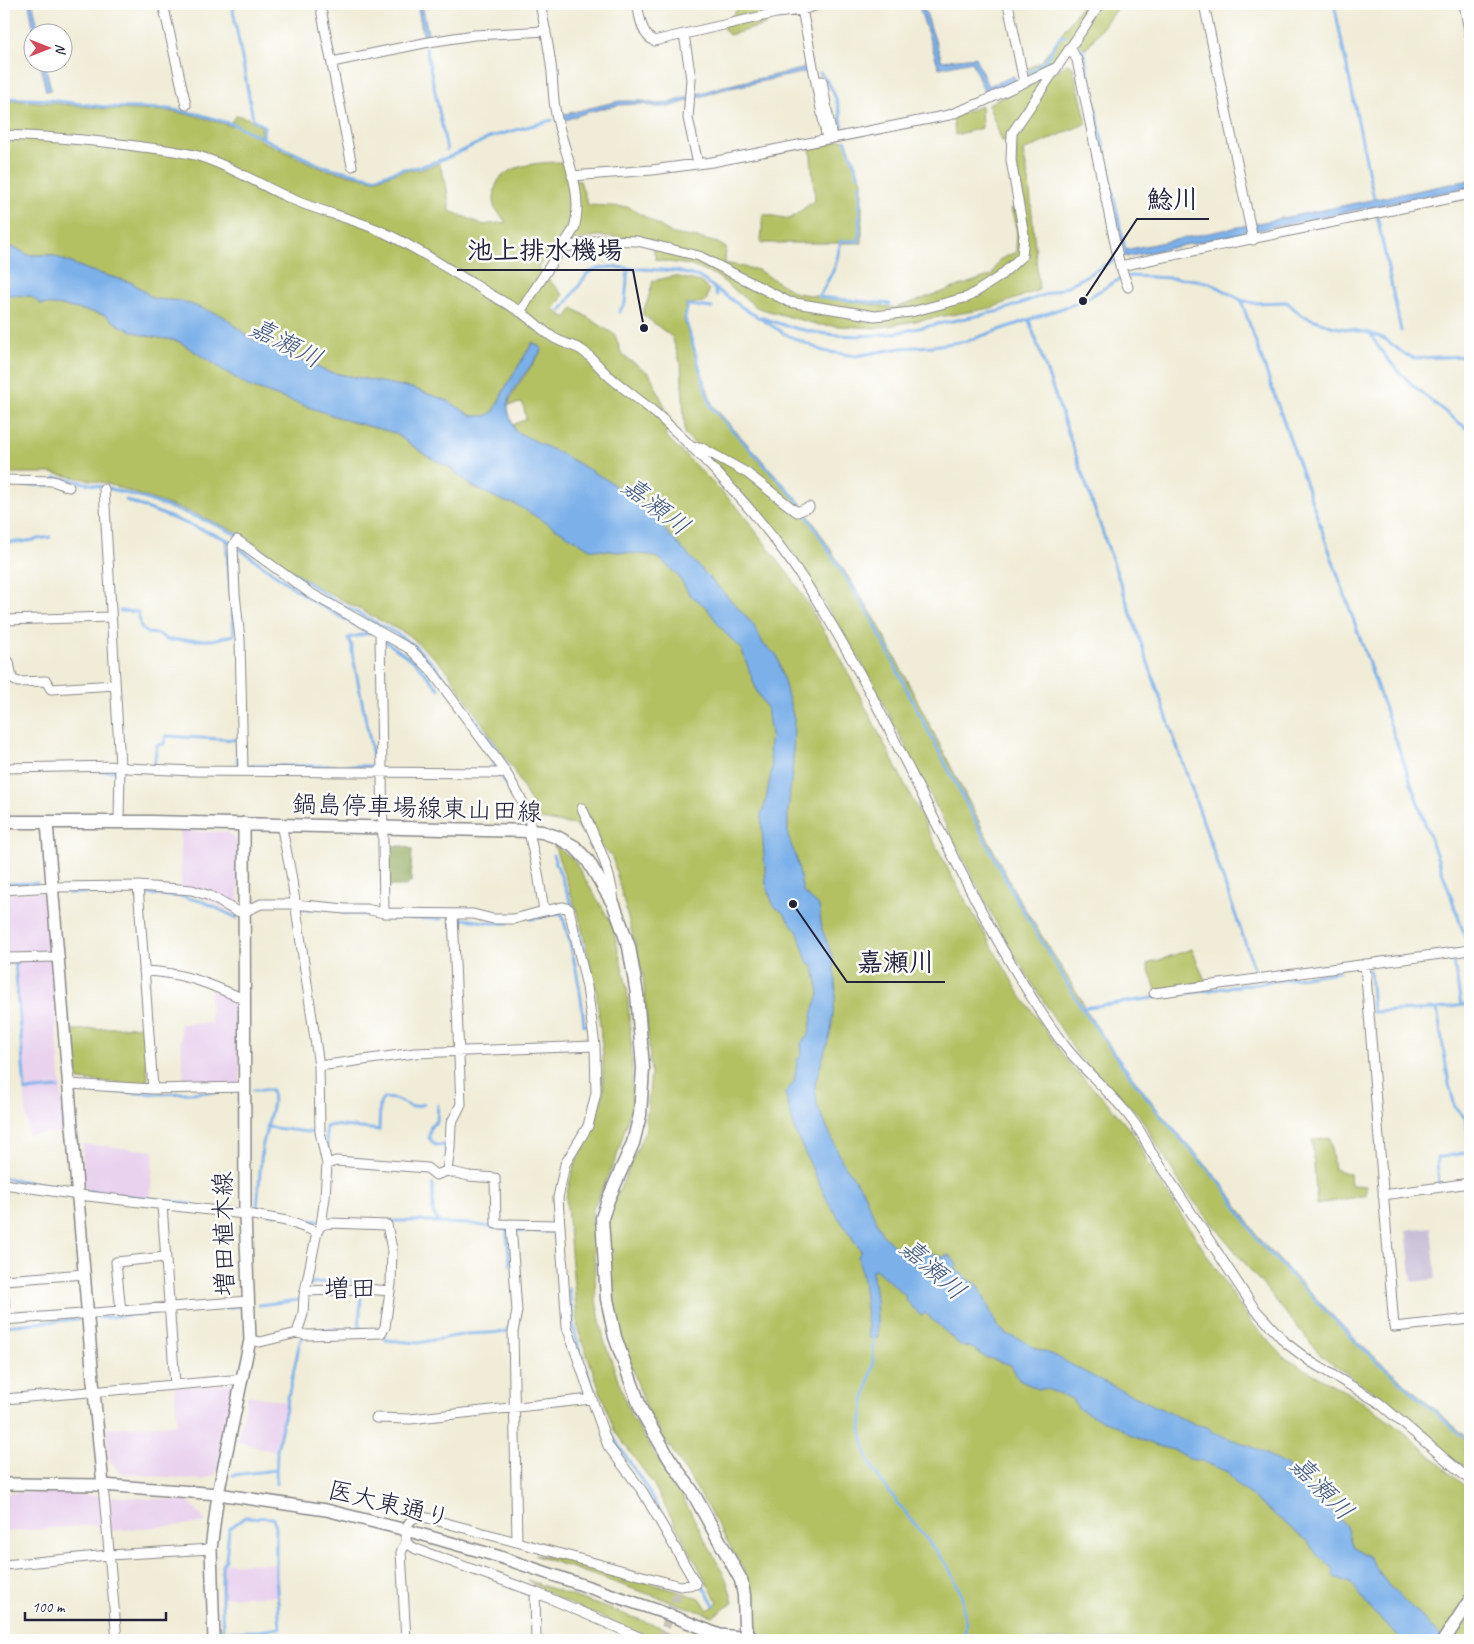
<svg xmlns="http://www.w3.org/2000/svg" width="1474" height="1644" viewBox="0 0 1474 1644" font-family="Caveat,'Klee One',sans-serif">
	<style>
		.built { fill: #e9d2ee }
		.industrial { fill: #c9bfd7 }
		.green { fill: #b4c163; stroke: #6b724f }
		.forest { fill: #8fa759; stroke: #58644a }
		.water { fill: #7cb0e9; stroke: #4f6992 }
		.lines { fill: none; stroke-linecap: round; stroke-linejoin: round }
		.stream { stroke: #7cb0e9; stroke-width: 3 }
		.minor-tunnel { stroke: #c7c4b8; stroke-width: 9; stroke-dasharray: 9 4.5; stroke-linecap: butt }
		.minor-casing { stroke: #898789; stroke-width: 11 }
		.tertiary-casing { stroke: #898789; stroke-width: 14 }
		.secondary-casing { stroke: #898789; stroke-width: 15 }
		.minor { stroke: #fff; stroke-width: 9 }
		.tertiary { stroke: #fff; stroke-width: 11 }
		.secondary { stroke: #fff; stroke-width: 12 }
		.labels { text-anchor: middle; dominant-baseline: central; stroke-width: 5; stroke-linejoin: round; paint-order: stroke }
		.street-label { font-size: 25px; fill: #22223b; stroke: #fff }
		.water-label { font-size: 26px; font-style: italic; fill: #465b81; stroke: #fff }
		.neighbourhood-label { font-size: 26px; fill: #22223b; stroke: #fff }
		.leader { fill: none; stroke: #22223b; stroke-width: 2 }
		.callout-dot { fill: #22223b; stroke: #fff; stroke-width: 2 }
		.callout-label { font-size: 26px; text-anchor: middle; font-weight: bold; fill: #22223b; stroke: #fff; stroke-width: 5; stroke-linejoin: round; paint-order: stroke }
	</style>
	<rect width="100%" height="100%" fill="#fff"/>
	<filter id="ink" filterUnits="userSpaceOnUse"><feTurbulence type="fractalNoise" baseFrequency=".02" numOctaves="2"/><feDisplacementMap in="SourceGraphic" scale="10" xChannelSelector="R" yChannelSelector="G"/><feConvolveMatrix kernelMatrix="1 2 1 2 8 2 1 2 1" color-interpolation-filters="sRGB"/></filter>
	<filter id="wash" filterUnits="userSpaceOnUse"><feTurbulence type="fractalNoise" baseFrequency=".0096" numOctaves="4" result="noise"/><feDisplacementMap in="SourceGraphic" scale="20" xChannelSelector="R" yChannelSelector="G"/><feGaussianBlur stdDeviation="1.12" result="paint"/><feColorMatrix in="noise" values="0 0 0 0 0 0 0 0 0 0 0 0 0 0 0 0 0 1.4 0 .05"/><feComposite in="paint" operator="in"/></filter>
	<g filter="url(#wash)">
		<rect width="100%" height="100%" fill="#f0ecd7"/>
		<path class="built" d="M180 831 228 832 237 840 239 916 196 893 181 891Z
			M42 892 47 924 65 1132 28 1135 14 955 4 954V894Z
			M210 988 239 1000 240 1091 184 1084 180 1024 211 1023Z
			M82 1144 154 1151 150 1197 85 1189Z
			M238 1383 216 1474 202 1480 121 1473 109 1460 107 1428 177 1424 175 1387Z
			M248 1395 287 1402 274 1452 237 1441Z
			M39 1492 189 1501 205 1520V1523L109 1531 108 1524 4 1532V1493Z
			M223 1563 276 1564 277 1596 222 1597Z"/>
		<path class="industrial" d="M1431 1227 1436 1279 1412 1282 1406 1230Z"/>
		<path class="green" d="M737 4H770L764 13 765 25 729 35 723 28 738 8Z
			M1083 4H1120L1086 49 1072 37 1049 68 1029 78 1026 69 1041 62Z
			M1067 64 1073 67 1087 123 1023 151 1029 181 1039 290 991 308 875 328 819 325 758 308 715 275 689 265 656 260 651 239 597 236 552 246 538 268 563 295 554 310 566 318 573 308 615 335 622 355 650 374 672 423 665 435 738 508 795 583 841 659 952 877 1019 993 1071 1066 1107 1102 1134 1135 1151 1168 1249 1320 1285 1358 1357 1398 1404 1432 1470 1491V1640H765L754 1627 750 1587 742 1567 698 1491 647 1411 622 1339 614 1302 607 1226 615 1200 645 1131 651 1073 643 975 612 856 574 825 540 819 513 769 445 668 410 636 313 585 239 533 193 513 105 483 52 473H4V295L30 296 41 304 64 306 105 315 120 326 143 335 178 341 248 386 349 421 395 433 427 456 449 467 472 486 505 502 515 504V431L513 425 526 419 523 403 508 405C515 384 532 369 542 349L533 342 504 390 494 411 486 416H472L448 401 412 388 328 372 250 338 223 316 181 301 154 299 133 283 88 270 52 255H28L16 248 4 246V100L52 103 107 109 167 111 193 115 231 126 232 120 237 115 250 119 262 127 260 140 323 169 374 180 404 170H420L439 163 446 183 450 211 484 225 506 222 494 207C494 200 494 190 497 183 507 163 546 162 566 162L570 179 580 181 588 205 629 207 673 234 698 238 718 243 726 248 725 263 758 270 796 293 895 308 992 275 999 260 1016 252 1017 231 1011 209 1023 205 1016 161V142L1002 141 988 104 1043 78Z
			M981 106 982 128 955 135 953 117Z
			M846 139 862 181V243H761L763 214 790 219 815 200 810 146Z
			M674 276 701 282 709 290 706 302 686 304 684 320 713 406 800 502 877 622 1017 896 1081 999 1085 1009 1118 1058 1162 1115 1227 1189 1260 1240 1360 1344 1470 1440V1475L1399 1409 1322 1357 1183 1188 1139 1115 1078 1056 1005 940 866 670 783 537 685 434 681 365 672 337 642 314 647 302 653 281Z
			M554 845 573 859 612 924 627 987 632 1055V1105L616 1159 592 1211 596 1300 604 1340 631 1416 682 1496 727 1581 733 1603 713 1616 534 1555 568 1559 700 1598 708 1610 718 1603 652 1482 615 1432 578 1330 566 1196 574 1166 594 1127 603 1095V1055L596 989 579 917Z
			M1192 949 1206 983 1156 990 1147 964Z
			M144 1026 148 1085 78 1080 73 1030Z
			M1330 1138 1334 1169 1350 1174 1351 1185 1366 1186V1195L1317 1205 1312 1140Z
			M527 1580 655 1625 693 1640H655L559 1599Z"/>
		<path class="forest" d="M389 846H403L412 849 411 882 407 886H388Z"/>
		<path class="water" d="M29 4H33L39 32H34Z
			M417 4H422L429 38 424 39Z
			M918 4H923L942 61 975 57 988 86 1014 76 1016 81 985 94 972 61 939 68Z
			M810 59 811 71 721 90 669 107H657L643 104 619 105 588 112 562 121 561 115 619 101H643L657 104 669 103 720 87 802 69Z
			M40 63H45L51 90 46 91Z
			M1470 180V187L1126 257 1125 250Z
			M4 246 16 248 28 255H52L88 270 133 283 154 299 181 301 223 316 250 338 328 372 412 388 448 401 472 416H486L494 411 504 390 533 342 542 349C534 364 510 388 508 404 507 412 513 423 515 431L567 457 609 481 633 499 661 526 753 624 764 645 777 655 794 719 793 762 788 812V836L797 860 803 892 819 906 822 929 833 958 836 991 831 1031 815 1084 817 1105 843 1163 862 1189 882 1234 896 1248 923 1254H935L942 1257 949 1255 957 1264 956 1270 979 1286 997 1326 1008 1335 1022 1340 1034 1348 1054 1355 1092 1376 1193 1424 1208 1427 1212 1432 1255 1448 1286 1465 1298 1477 1311 1495 1320 1498 1346 1526 1354 1547 1369 1557 1389 1586 1423 1618 1443 1640H1403L1373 1612 1352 1584 1334 1577 1332 1567 1318 1556 1307 1541 1235 1483 1227 1472 1202 1461 1189 1459 1174 1450 1157 1446 1132 1436 1114 1424 1101 1420 1079 1409 1072 1399 1047 1389H1038L1019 1380 1011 1365 985 1357 972 1348 960 1345 925 1313 921 1316 905 1299 906 1296 875 1269 872 1270 876 1297 878 1338H869L863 1280 858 1256 861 1251 828 1202 795 1132 785 1093 794 1082 797 1061 802 1052 801 1043 809 1034 813 1011 819 994 814 967 807 961 798 933 784 914 773 905 766 884 761 815 765 804 772 768 769 749 771 735 767 708 757 692 741 648 725 633 706 607 690 595 678 576 660 559 649 555 590 549 515 504 505 502 472 486 449 467 427 456 395 433 349 421 248 386 178 341 143 335 120 326 105 315 64 306 41 304 30 296 4 295Z"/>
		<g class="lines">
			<path class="stream" d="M232 4 253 119 264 126 263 137
				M1334 4 1374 199
				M426 48 447 150
				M1080 48 1083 50 1125 250
				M820 73C836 89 840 109 843 131
				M1028 73 1044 62 1061 35 1065 37
				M4 98 49 100 106 107 168 109 198 114 235 125 322 166 374 178 403 169 420 167 449 157 491 137 552 120
				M845 140 859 176
				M860 184 859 241H841L835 267 819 297 890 304
				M1375 206 1401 331
				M713 287 717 295
				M1241 300 1468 945
				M712 308 688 305 685 318 711 407 796 499 872 619 910 696 1015 897 1082 1008 1117 1058 1161 1116 1226 1190 1258 1241 1359 1345 1470 1443
				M561 311 588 273 596 269 610 267 676 271 699 277 752 314
				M619 312 625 303 628 268
				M753 314 785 334 823 351 856 356 901 348 932 346 967 341 1083 301 1114 282 1130 276 1190 279 1210 283 1241 300 1253 303 1287 302 1301 315 1334 327 1370 333 1385 339 1404 354 1414 358 1470 356
				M760 317C801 333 846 339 890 334L1000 311 1066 287 1125 254
				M1029 320 1256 974
				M1370 333C1391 373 1435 404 1470 431
				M55 478C104 484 150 500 196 517 211 523 228 529 241 538
				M4 485H50
				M126 500 226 539 308 598 369 633
				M4 542H22L50 537
				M248 543 333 600 397 634 415 646 438 669 495 747 507 767
				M120 611 138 612 141 627 147 633 159 634 167 640H212L234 635 226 540
				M385 641 416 663 439 689
				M493 762 515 800
				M152 765H154L157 745 164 744 166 736 237 740 238 766
				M248 766H375L352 652V646L348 638 370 633
				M100 771H114L119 769
				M529 807 535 818
				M553 855 573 908
				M4 884 37 883
				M68 893 127 892
				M144 894 184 897 204 902 237 918
				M297 909 311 910
				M342 913 366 915 383 918 441 919
				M459 919C475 919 491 925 508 923
				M531 919 558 913 562 914C573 951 581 987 584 1025L590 1026
				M577 924 589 976
				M4 963H15L25 1091 58 1088
				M1367 970 1370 971 1373 1012 1437 1009 1470 1004
				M1461 1005 1453 957 1470 956
				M1082 1008 1339 972
				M1437 1009 1449 1084 1455 1107 1466 1119 1470 1149
				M80 1090 158 1094 217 1092
				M253 1090H272L273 1103 262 1148 257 1209 275 1215
				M438 1105 437 1122C429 1125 430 1130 429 1138L435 1145H444L446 1151
				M267 1127 316 1133
				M328 1148 326 1134V1127L333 1125 379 1130 380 1103 384 1098 395 1099 412 1107 424 1104
				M4 1178 67 1188
				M433 1184V1212L439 1222
				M1439 1184 1437 1158 1470 1152
				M88 1191 192 1204
				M289 1218 320 1221
				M386 1221H431L439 1223 472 1224 507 1230
				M506 1230 510 1264
				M513 1231 559 1232
				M310 1286 311 1283 340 1281H359L360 1284
				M569 1289 574 1330 581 1356 609 1431 648 1490 714 1605
				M259 1305 299 1300
				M176 1311 241 1306
				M99 1318 165 1312
				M4 1326 78 1319
				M359 1329 361 1295
				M383 1333 386 1340 418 1343 467 1334 506 1332 512 1322
				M873 1336V1365L864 1402 861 1429 866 1454 879 1479 948 1566 961 1593 966 1625 963 1640
				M233 1475 276 1470
				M276 1484 277 1450 300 1341 307 1330 366 1329
				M223 1632 222 1610V1564L226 1560 229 1529 245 1517 273 1518 276 1527V1577L280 1628 260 1631 223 1632 224 1640"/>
		</g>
	</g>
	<g filter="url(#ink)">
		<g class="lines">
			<path class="minor-tunnel" d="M661 1640 680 1586"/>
			<g class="minor-casing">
				<path id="minor" d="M163 4 186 105
					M320 4 352 166
					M637 4C640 17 641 34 654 41L684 34 691 79 688 118 698 164
					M1008 4 1024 82
					M1204 4 1253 240
					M1464 4 1470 36
					M802 10C811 53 818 96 827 139
					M684 34 776 13 802 10 821 4
					M1070 47 1077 60 1119 262 1128 287
					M332 62 429 42 474 35 546 31
					M822 81 832 138
					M4 135C50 137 96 140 142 147 160 149 180 151 198 156 232 166 261 186 294 200 324 213 356 219 385 233 417 248 446 268 477 286 490 295 505 302 519 311 530 318 540 328 551 336 560 343 571 344 580 349 592 356 600 369 610 377 626 391 645 403 661 418 710 462 764 521 801 576 881 695 934 831 1006 955 1025 987 1045 1021 1068 1050 1096 1084 1132 1109 1150 1150L1254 1308 1286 1343 1311 1362 1378 1402 1470 1480
					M572 176 652 170 712 162 949 115 980 103 1055 68
					M561 248 599 240 637 241 699 256 789 302 875 316 911 312 968 297 999 277 1022 256 1024 235 1011 160 1012 133 1100 4
					M1120 266 1470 194
					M520 312 574 229C585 191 563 151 556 114 553 100 553 85 552 72 549 49 545 26 540 4
					M692 448 700 447 747 473 797 512 809 507
					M4 480 53 481 69 487
					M104 489 120 766 119 822
					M4 620 111 617
					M380 632 384 913
					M4 659 9 662 12 679 18 682 46 681 51 689 115 685
					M4 768 120 766 127 768 193 771 497 773 505 771
					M243 771 240 639 235 594 233 546 237 540 310 593 410 649 430 669 505 771 525 806 530 822V837L538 873 544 911
					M582 808C595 838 610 867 614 901
					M138 886 153 1089
					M4 890 53 887 138 886 192 890 210 896 236 911 244 912 261 904H294L345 909H366L384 913 473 914 493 919H514L544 911 563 907 569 909 587 987 595 1046 596 1093 588 1126 565 1164 558 1198 567 1327 608 1446 643 1492 696 1584 680 1586 420 1516C405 1520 406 1529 406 1543L416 1549 535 1592 646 1640
					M4 958 59 957
					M1365 964 1394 1327 1470 1319
					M144 971C183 972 209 984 244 999
					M1154 993 1470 950
					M319 1066 415 1053 595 1046
					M69 1084 153 1089 245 1087
					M327 1164 336 1161 427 1168 436 1175 447 1171 469 1176 495 1178 496 1224 560 1225
					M447 1171 450 1148 451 1124 461 1104 453 914
					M4 1184 79 1195 253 1215 287 1221 317 1232
					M1383 1195 1470 1183
					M511 1224 517 1311 513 1332 517 1542
					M4 1280 85 1274
					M305 1291 365 1289 390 1291
					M4 1298 5 1320
					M121 1312 116 1262 165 1257
					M4 1320 249 1301
					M297 1333 306 1335 381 1333 385 1327 391 1284 392 1249 387 1225 330 1223 321 1225
					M250 1340 260 1342 297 1333 303 1314 304 1296 317 1232 321 1225 325 1197 327 1164 320 1132 319 1066 291 874 281 824
					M175 1385 243 1379
					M4 1399 175 1385 162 1205
					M376 1418 410 1419 591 1399
					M103 1485 117 1640
					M406 1543 401 1552 406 1640
					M4 1565 109 1555 211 1549
					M535 1592 536 1640"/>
			</g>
			<g class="tertiary-casing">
				<path id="tertiary" d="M47 823 94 1392 103 1485
					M4 1484 103 1485 218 1494 326 1510 406 1530 497 1556 659 1611 720 1635 749 1638
					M214 1640 211 1549 218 1494 250 1340 245 1214 244 823"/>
			</g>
			<g class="secondary-casing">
				<path id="secondary" d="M4 822H151L530 831 542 832 557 837 575 847 588 861 614 905 629 947 637 994 643 1068 640 1115 633 1143 608 1200 602 1218 607 1299 615 1337 642 1412 669 1458 692 1491 741 1580 744 1595 745 1627 751 1640
					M1444 1640 1470 1600"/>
			</g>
			<use href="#minor" class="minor"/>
			<use href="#tertiary" class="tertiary"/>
			<use href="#secondary" class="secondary"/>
		</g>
	</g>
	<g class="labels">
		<g class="street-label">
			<text transform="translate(417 808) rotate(2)">鍋島停車場線東山田線</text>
			<text transform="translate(224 1234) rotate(-91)">増田植木線</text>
			<text transform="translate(389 1504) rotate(14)">医大東通り</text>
		</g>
		<g class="water-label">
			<text transform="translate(286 343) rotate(27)">嘉瀬川</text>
			<text transform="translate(656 506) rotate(38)">嘉瀬川</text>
			<text transform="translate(933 1269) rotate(42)">嘉瀬川</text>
			<text transform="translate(1322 1488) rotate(46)">嘉瀬川</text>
		</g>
		<g class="neighbourhood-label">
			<text x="350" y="1288">増田</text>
		</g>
	</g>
	<path class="leader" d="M1083 301L1137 219H1209M644 328L633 270H457M793 904L847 982H945"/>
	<g class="callout-dot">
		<circle cx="1083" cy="301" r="5"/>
		<circle cx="644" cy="328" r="5"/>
		<circle cx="793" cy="904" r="5"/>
	</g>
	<g class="callout-label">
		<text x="1173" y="208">鯰川</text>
		<text x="545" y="259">池上排水機場</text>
		<text x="896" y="971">嘉瀬川</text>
	</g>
	<rect width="1474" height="1644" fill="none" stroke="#fff" stroke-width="20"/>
	<g transform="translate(48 48) rotate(90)"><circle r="24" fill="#ffffff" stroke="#a7a7b1"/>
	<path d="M0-4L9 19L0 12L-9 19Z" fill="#d1495b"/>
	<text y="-8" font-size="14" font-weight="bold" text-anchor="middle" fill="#22223b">N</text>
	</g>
	<path d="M25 1612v8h141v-8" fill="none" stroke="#22223b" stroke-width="2.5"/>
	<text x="32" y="1612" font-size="15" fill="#22223b" stroke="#ffffff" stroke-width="4" paint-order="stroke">100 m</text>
</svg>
